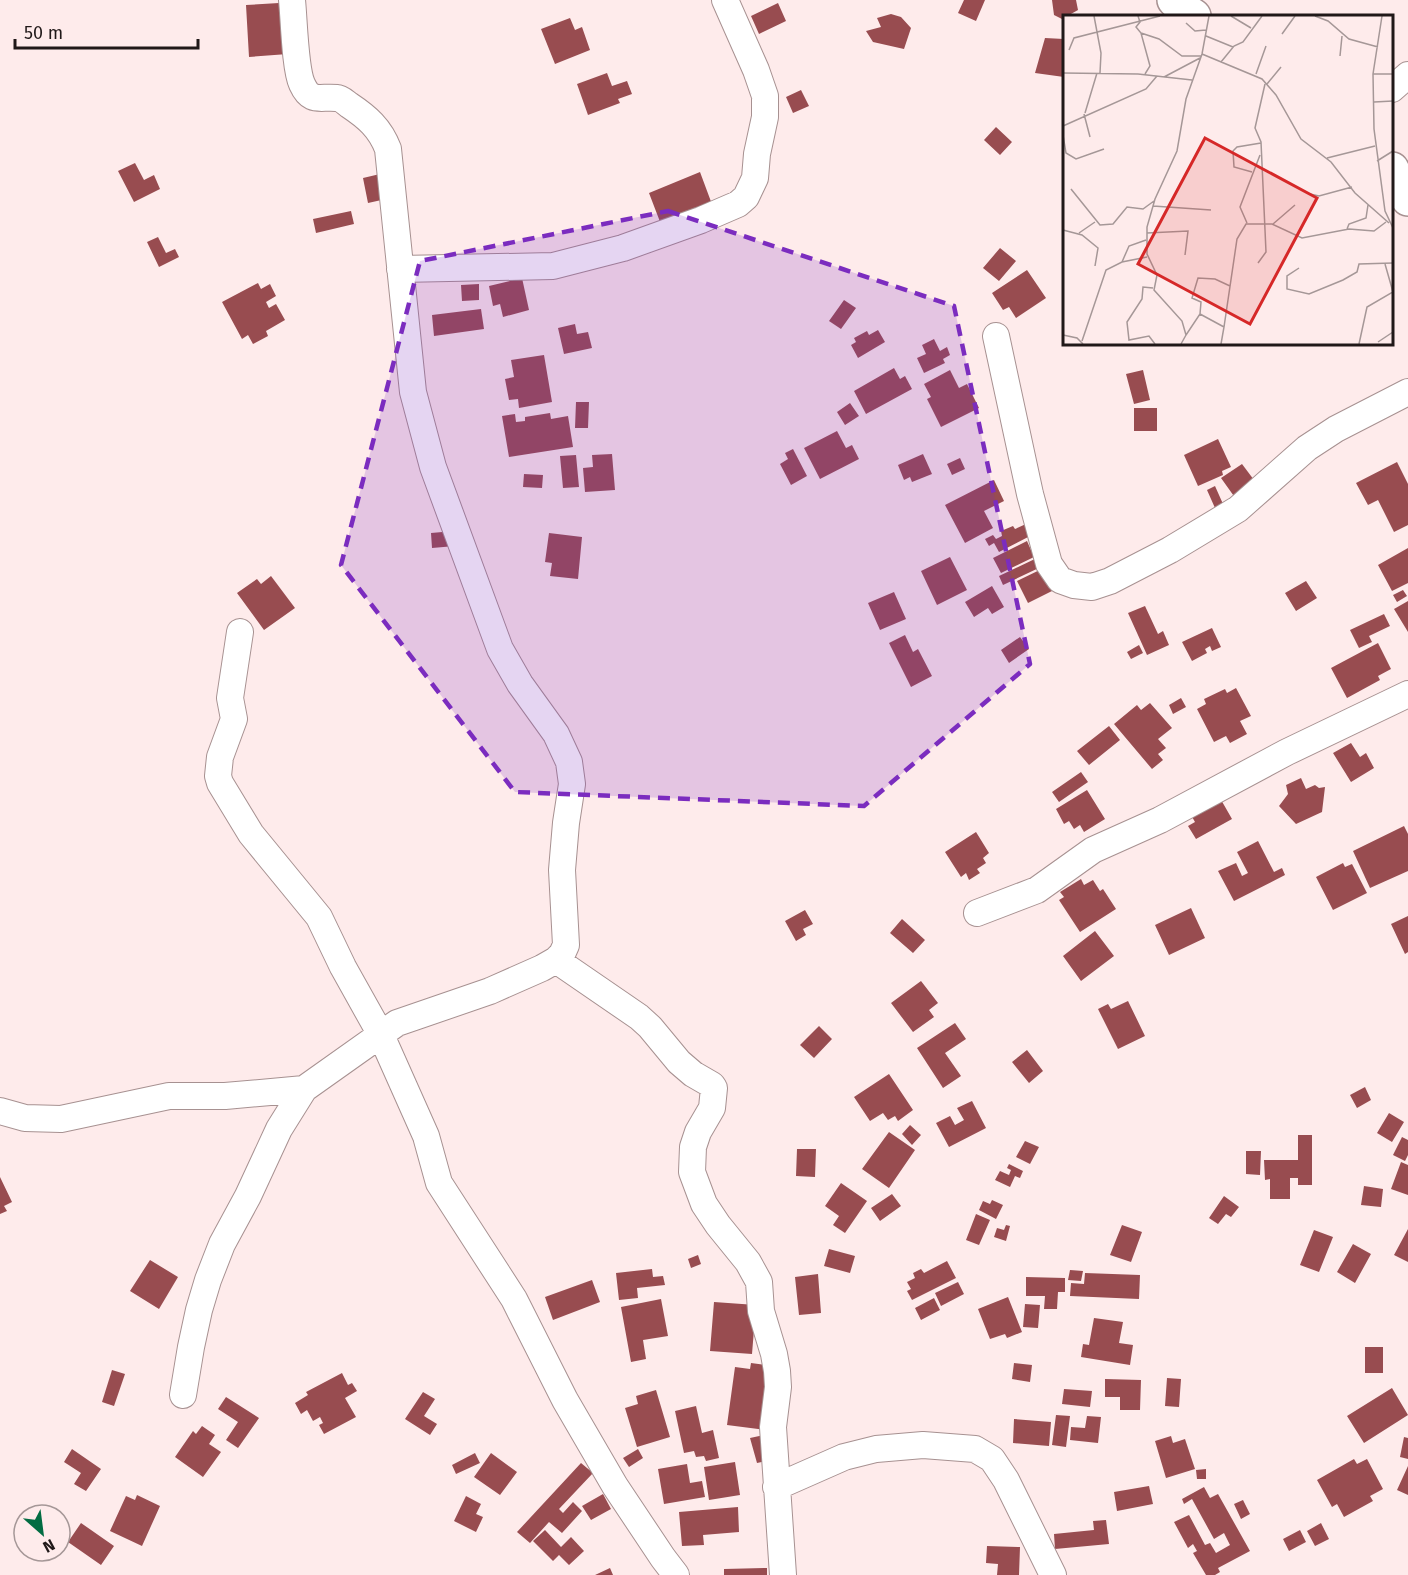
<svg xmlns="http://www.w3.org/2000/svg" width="1408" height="1575" viewBox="0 0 1408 1575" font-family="'Fira Sans',sans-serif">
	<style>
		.building { fill: #984c50 }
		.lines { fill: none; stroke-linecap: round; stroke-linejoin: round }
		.street-casing { stroke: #a79191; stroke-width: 28 }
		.secondary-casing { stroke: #a79191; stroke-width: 36 }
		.street { stroke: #fff; stroke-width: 26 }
		.secondary { stroke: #fff; stroke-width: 33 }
		.marked { fill: #7b2cbf; fill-opacity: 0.2; stroke: #7b2cbf; stroke-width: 4.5; stroke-dasharray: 12 8; stroke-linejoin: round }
		.inset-road { fill: none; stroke: #a59797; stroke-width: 1.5 }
		.view { fill: #d62828; fill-opacity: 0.15; stroke: #d62828; stroke-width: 3 }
		.inset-edge { fill: none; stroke: #201818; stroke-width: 3 }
	</style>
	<rect width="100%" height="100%" fill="#feebeb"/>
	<path class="building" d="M964 0H985L976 21 958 13Z
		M1052 0H1076L1078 10 1062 19 1054 15Z
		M279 3 281 32H286L288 54 249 57 246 5Z
		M778 3 786 21 759 34 751 16Z
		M891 14 901 17 911 28 904 49 873 42 866 31 881 27 877 18Z
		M570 18 575 30 582 27 590 50 555 64 541 29Z
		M1045 38 1064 39V77L1035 73Z
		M607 73 612 86 627 81 632 94 618 99 620 103 588 115 577 84Z
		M801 90 809 106 793 113 786 97Z
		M996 127 1012 142 1000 155 984 140Z
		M135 163 144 180 154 175 160 189 134 202 118 171Z
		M700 172 713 207 662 227 649 193Z
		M380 174 386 199 368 203 363 178Z
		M351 211 354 224 316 233 313 219Z
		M158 237 166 253 175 249 179 257 159 267 147 242Z
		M1000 248 1016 261 999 281 983 268Z
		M1027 270 1046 298 1016 318 1009 307 1003 310 992 293Z
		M522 278 529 310 503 317 500 304 493 306 489 286Z
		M258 283 261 289 270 284 276 296 266 302 269 308 276 304 285 320 266 331 268 336 253 344 248 335 242 339 222 302Z
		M479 284V300L462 301 461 285Z
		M844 300 856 308 841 329 829 321Z
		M481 309 484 329 434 336 432 315Z
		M575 324 577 334 588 332 592 348 564 354 558 328Z
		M878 330 885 342 858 358 851 345 856 342 854 338 867 331 869 335Z
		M934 339 940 351 947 347 950 355 943 359 945 363 924 373 917 358 926 354 922 345Z
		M544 355 552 402 519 408 518 399 509 400 505 379 514 377 511 360Z
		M894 368 900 379 905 376 912 389 866 414 854 391Z
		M950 370 959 388 967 384 979 408 941 427 927 399 931 397 924 384Z
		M1143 370 1150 400 1134 404 1126 374Z
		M576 402H589L588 428H575Z
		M850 403 859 416 845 425 837 412Z
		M1134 408H1157V431H1134Z
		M550 413 551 419 568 416 573 447 509 457 502 416 515 414 516 422 525 421V417Z
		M837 431 846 448 852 445 859 459 820 479 804 448Z
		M1218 439 1231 467 1222 471 1223 475 1198 486 1184 455Z
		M793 449 807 476 791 485 780 464 788 459 785 453Z
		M612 454 615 490 585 492 583 468 593 467 592 455Z
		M923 454 932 474 912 482 910 477 904 480 898 465Z
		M576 455 579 487 563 488 560 456Z
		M960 458 965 469 952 475 947 464Z
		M1397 462 1408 484V525L1394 532 1378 500 1368 505 1356 483Z
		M1242 464 1257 484 1236 499 1221 478Z
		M524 474 543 475 542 488 523 487Z
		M994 480 1004 501 984 511 993 528 965 543 945 505Z
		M1215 486 1223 504 1215 508 1207 490Z
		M1026 524 1032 535 999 552 994 543 989 546 985 539 993 535 996 539 1002 536 1001 531 1013 526 1015 529Z
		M454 531 455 546 432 548 431 533Z
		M549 533 582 537 578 579 550 576 552 563 545 562Z
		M1027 541 1034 557 1001 573 993 558Z
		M1408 548V583L1392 591 1378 565Z
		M950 557 967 590 937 605 921 571Z
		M1039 557 1043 566 1003 585 999 576Z
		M1050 565 1060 587 1028 603 1017 581Z
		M271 576 295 608 264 630 237 593 257 579 261 584Z
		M1306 581 1317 598 1296 611 1285 593Z
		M992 586 1004 607 992 614 988 608 974 617 965 602Z
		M1403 590 1407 596 1397 602 1393 595Z
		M894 592 906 619 880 630 868 603Z
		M1408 601V632L1394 609Z
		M1145 606 1158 634 1163 631 1169 645 1147 655 1128 613Z
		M1384 614 1390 626 1369 636 1372 642 1359 648 1350 630Z
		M1212 628 1221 647 1212 651 1210 646 1205 649 1207 653 1192 661 1182 642Z
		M905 635 913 652 918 649 932 676 911 687 889 643Z
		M1020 637 1029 649 1009 663 1001 650Z
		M1378 643 1391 669 1378 676 1380 680 1347 698 1331 668Z
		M1139 645 1143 653 1131 659 1127 652Z
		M1236 688 1251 716 1240 721 1247 734 1230 743 1226 736 1214 742 1197 709 1206 704 1204 699 1225 689 1227 693Z
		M1181 698 1186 707 1173 714 1169 705Z
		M1150 703 1172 728 1158 739 1166 748 1158 754 1163 760 1152 769 1114 724 1137 705 1141 710Z
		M1109 726 1120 740 1089 765 1077 751Z
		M1351 743 1360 757 1366 753 1374 768 1351 782 1333 753Z
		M1081 772 1088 782 1059 802 1052 792Z
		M1301 778 1306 789 1315 785 1319 788 1325 787 1322 812 1296 824 1279 806 1288 794 1286 785Z
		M1087 790 1105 819 1084 832 1080 825 1074 829 1069 821 1064 824 1056 809Z
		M1220 798 1232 819 1196 839 1188 826 1195 822 1191 815Z
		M1404 826 1408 834V871L1370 888 1353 851Z
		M976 832 989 853 983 858 986 863 977 869 980 873 969 880 966 873 961 877 945 852Z
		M1258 841 1274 872 1282 868 1285 875 1234 901 1218 871 1236 863 1242 876 1248 873 1237 852Z
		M1343 863 1345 867 1352 864 1367 893 1333 910 1316 877Z
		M1081 879 1084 885 1093 880 1100 891 1103 889 1116 909 1080 932 1059 900 1064 897 1060 892Z
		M1191 908 1205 938 1169 955 1155 925Z
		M805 910 813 924 803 929 806 935 796 941 785 921Z
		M1408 916V952L1405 954 1391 924Z
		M902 919 925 940 913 953 890 933Z
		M1095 931 1114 956 1081 981 1063 956Z
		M921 981 938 1003 929 1010 934 1017 913 1032 891 1003Z
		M1128 1001 1145 1036 1118 1049 1098 1009 1108 1004 1111 1009Z
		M955 1023 966 1039 945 1053 961 1076 943 1088 917 1048Z
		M819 1026 832 1039 814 1058 800 1045Z
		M1027 1050 1043 1071 1029 1083 1012 1062Z
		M889 1074 913 1110 898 1121 895 1116 888 1120 883 1113 870 1121 854 1097Z
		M1365 1087 1371 1100 1357 1108 1350 1095Z
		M972 1101 986 1128 949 1147 936 1123 950 1116 955 1125 964 1120 957 1108Z
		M1389 1113 1404 1122 1392 1142 1377 1133Z
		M910 1125 921 1135 912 1145 902 1134Z
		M889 1132 915 1150 889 1188 862 1169Z
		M1298 1135H1312V1185H1298V1178H1290V1199H1270V1179L1265 1180 1264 1160H1298Z
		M1402 1137 1408 1140V1155L1405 1161 1393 1155Z
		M1025 1141 1039 1147 1030 1164 1016 1157Z
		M797 1149H816L815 1177 796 1176Z
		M1246 1151H1261L1260 1175 1246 1174Z
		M1401 1162 1408 1165V1195L1391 1189Z
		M1009 1164 1023 1171 1020 1178 1015 1176 1010 1187 995 1180 1000 1171 1009 1175 1011 1170 1007 1168Z
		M0 1177 12 1202 4 1206 7 1211 0 1214Z
		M841 1183 867 1201 845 1233 833 1225 839 1216 825 1206Z
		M1364 1186 1383 1189 1381 1207 1361 1205Z
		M892 1194 901 1206 880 1221 871 1208Z
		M1224 1196 1239 1207 1231 1217 1226 1214 1218 1224 1209 1218Z
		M992 1200 1003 1205 996 1219 979 1210 983 1201 990 1204Z
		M976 1214 990 1220 979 1245 966 1240Z
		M1006 1225 1010 1226 1006 1241 994 1237 997 1228 1004 1230Z
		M1122 1225 1142 1232 1131 1262 1110 1255Z
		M1408 1229V1262L1394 1255Z
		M1314 1230 1333 1237 1319 1272 1300 1265Z
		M1353 1244 1371 1254 1355 1283 1337 1272Z
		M829 1249 855 1256 850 1273 824 1266Z
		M698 1255 701 1264 691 1268 688 1259Z
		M150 1260 178 1277 159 1309 130 1291Z
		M947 1261 956 1278 912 1300 907 1291 911 1289 907 1282 915 1278 913 1273 921 1269 924 1273Z
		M652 1269 653 1277 663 1276 665 1285 637 1288 638 1298 619 1300 616 1273Z
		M1070 1270 1083 1271 1081 1281 1068 1280Z
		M1085 1273 1140 1275 1139 1299 1070 1296 1071 1283 1084 1284Z
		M818 1274 821 1313 799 1315 795 1277Z
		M1026 1277 1065 1278V1292H1058L1057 1309H1044L1045 1296H1026Z
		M592 1280 600 1302 553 1320 545 1297Z
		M958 1282 964 1294 941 1306 935 1293Z
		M1008 1297 1022 1332 1007 1338 1005 1334 990 1339 978 1309Z
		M934 1298 940 1310 921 1320 915 1308Z
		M661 1299 668 1336 643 1340 646 1359 631 1362 621 1307Z
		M714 1302 756 1305 752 1354 710 1351Z
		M1025 1304 1040 1305 1038 1328 1023 1327Z
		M1094 1318 1123 1322 1119 1343 1133 1345 1130 1365 1081 1357 1083 1344 1089 1345Z
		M1365 1347H1383V1373H1365Z
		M751 1363 774 1366 765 1430 727 1425 735 1367 750 1369Z
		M1014 1363 1032 1365 1030 1382 1012 1379Z
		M112 1370 125 1374 114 1406 102 1402Z
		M342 1373 348 1385 352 1383 357 1391 345 1398 356 1417 324 1434 319 1425 323 1423 320 1417 313 1421 307 1410 301 1414 295 1403 308 1395 306 1392Z
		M1167 1378 1181 1379 1179 1407 1165 1406Z
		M1105 1379 1141 1380 1140 1410H1120V1397H1105Z
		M1392 1388 1408 1415 1364 1443 1347 1416Z
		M1064 1389 1092 1391 1090 1407 1062 1404Z
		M656 1390 670 1437 637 1447 625 1408 638 1404 636 1396Z
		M423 1392 435 1399 424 1416 437 1424 430 1435 405 1419Z
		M226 1397 259 1418 238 1448 226 1440 238 1422 218 1409Z
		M696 1406 702 1433 713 1430 719 1458 706 1461 704 1456 696 1457 694 1451 684 1453 675 1411Z
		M1056 1415 1070 1416 1066 1447 1052 1445Z
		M1087 1416 1101 1417 1098 1443 1070 1440 1071 1427 1085 1428Z
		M1014 1419 1051 1422 1049 1446 1013 1443Z
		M202 1426 215 1435 209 1444 221 1452 203 1477 175 1457 193 1431 196 1434Z
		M764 1435 771 1460 757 1463 750 1438Z
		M1171 1436 1173 1443 1185 1439 1195 1469 1166 1478 1155 1441Z
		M1404 1437 1408 1438V1459L1400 1457Z
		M72 1449 101 1469 86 1491 74 1484 81 1473 64 1462Z
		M638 1449 643 1458 629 1467 623 1458Z
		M475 1453 480 1463 456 1474 452 1465Z
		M491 1453 517 1472 500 1495 474 1477Z
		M1354 1459 1357 1464 1367 1459 1383 1489 1370 1496 1373 1501 1344 1517 1337 1504 1332 1507 1317 1480Z
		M735 1462 740 1495 709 1500 704 1467Z
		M581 1463 593 1473 559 1509 563 1513 573 1502 582 1511 562 1533 549 1522 530 1543 517 1532Z
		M687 1464 690 1483 702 1481 705 1497 664 1504 658 1469Z
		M1408 1466V1495L1397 1490Z
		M1206 1469V1479H1197L1196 1470Z
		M1149 1486 1153 1504 1117 1511 1114 1492Z
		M1204 1487 1210 1498 1218 1494 1250 1551 1218 1568 1220 1572 1215 1575H1206L1193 1553 1197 1551 1193 1544 1188 1548 1174 1522 1189 1515 1205 1545 1210 1543 1216 1553 1230 1545 1224 1533 1214 1539 1192 1499 1184 1504 1182 1499Z
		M603 1494 611 1509 591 1520 582 1506Z
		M137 1495 160 1506 142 1546 110 1531 126 1496 135 1500Z
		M466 1496 481 1504 476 1514 483 1517 476 1532 454 1521Z
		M1243 1500 1250 1514 1241 1519 1234 1504Z
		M738 1507 739 1532 703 1535 704 1545 682 1546 679 1512Z
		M1106 1520 1109 1544 1055 1549 1054 1534 1094 1530 1093 1521Z
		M81 1523 114 1546 101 1565 68 1542Z
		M1321 1523 1329 1539 1315 1546 1307 1531Z
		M545 1530 561 1547 571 1537 584 1551 569 1565 559 1555 553 1561 533 1541Z
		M1300 1530 1306 1542 1289 1551 1283 1539Z
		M987 1546 1020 1547 1019 1575H997L998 1564 986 1563Z
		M610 1568 613 1575H595Z
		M767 1568V1575H724V1569Z"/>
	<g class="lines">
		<g class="street-casing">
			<path id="street" d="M1392 89 1408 75
				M400 269 553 266 623 248 701 220 738 204 746 197 755 178 757 154 765 117V96L756 70 725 0
				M996 336 1030 494 1049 564 1060 580 1074 585 1092 587 1110 581 1170 550 1238 509 1307 448 1336 429 1408 392
				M240 632 230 698 234 719 220 757 218 776 220 783 251 834 319 917 343 967 381 1035 426 1136 439 1183 514 1299 565 1400 615 1486 663 1558 676 1575
				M977 913 1037 890 1093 850 1160 820 1287 752 1408 694
				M556 960 639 1017 650 1027 679 1062 693 1074 712 1085 714 1088 712 1108 698 1132 693 1147 692 1172 704 1204 718 1225 748 1262 759 1282 761 1311 774 1354 777 1371 778 1387 773 1427 783 1575
				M0 1111 25 1118 61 1119 169 1096H225L304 1089 397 1023 490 991 542 968 556 960 562 954 566 945 562 870 566 823 572 784 569 762 556 734 520 684 500 649 433 467 413 392 388 149C380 128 367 117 349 105 345 102 341 98 337 98 320 96 311 104 302 84 295 69 294 19 292 0
				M183 1395 191 1347 199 1310 208 1280 222 1244 248 1196 279 1129 304 1089
				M776 1487 844 1457 876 1449 923 1445 975 1449 992 1459 1006 1480 1053 1575"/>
		</g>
		<g class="secondary-casing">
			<path id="secondary" d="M1174 0 1182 8 1194 16
				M1392 169 1408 199"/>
		</g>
		<use href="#street" class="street"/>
		<use href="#secondary" class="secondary"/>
	</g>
	<path class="marked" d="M668 211 954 306 1030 664 864 806 515 792 341 565 420 261Z"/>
	<g transform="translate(1063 15)">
		<rect width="330" height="330" fill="#feebeb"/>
		<path class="inset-road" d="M31 1 38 38 37 58M75 1 77 7 73 12 78 18 87 51 82 59M168 1 188 13M252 1 265 6 286 24 315 32M319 1 310 59 311 114 322 196 330 213M123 8 132 16 143 15M78 18 96 24 119 41H139M219 19 232 1M143 21 170 32M6 35 11 23 97 1M139 39 199 64 213 80 238 124 268 147 292 178 326 208M277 41 279 21M158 47 171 31 180 27 199 1M0 58 75 59 129 65M193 59 203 31M310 59H330M101 62 137 43M204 69 218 52M311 87 330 86M22 98 34 58M21 99 27 122M0 111 83 74 94 61M0 120 3 138 13 144 41 134M264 143 312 131M314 146 330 136M189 157 171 152 170 136 174 132 198 128M8 174 37 210 50 209 64 192 80 194 91 186M247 179 256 181 289 172M90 191 148 195M184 208 177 192 197 140M210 209 232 190M284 214 286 209 303 203 305 190M0 215 19 220 35 233 32 251M16 218 32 207M84 218 125 216 122 240M59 247 66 231 83 225M195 248 203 237 198 127 192 113 202 69M236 253 224 261V274L246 279 280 265 294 257 296 249 330 248M90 273 80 272 79 284 64 307 66 325 86 321 92 329M137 299 161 312 158 329M161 312 174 224 183 209H209L239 223 286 214 311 216 323 207M0 320 14 323 20 329M123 320 137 299 138 287 129 283 135 263 152 264 167 271M19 326 43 255 59 247 84 242M315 327 330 317M118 329 123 320 119 306 91 275 94 260 84 239V212L92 184 114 136 123 84 139 39 146 1M296 329 304 292 330 277 322 249"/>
		<path class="view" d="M142 123 254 183 187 309 75 249Z"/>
		<rect width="330" height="330" class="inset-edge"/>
	</g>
	<g transform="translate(42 1533) rotate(152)"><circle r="28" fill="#feebeb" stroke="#a59797" stroke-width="1.5"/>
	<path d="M0-4.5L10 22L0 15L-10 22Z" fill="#026c42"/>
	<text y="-9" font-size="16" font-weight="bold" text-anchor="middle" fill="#201818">N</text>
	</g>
	<path d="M15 39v9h183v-9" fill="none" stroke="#201818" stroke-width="3"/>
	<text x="24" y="39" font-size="18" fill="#201818" stroke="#feebeb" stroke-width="4.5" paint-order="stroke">50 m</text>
</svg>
